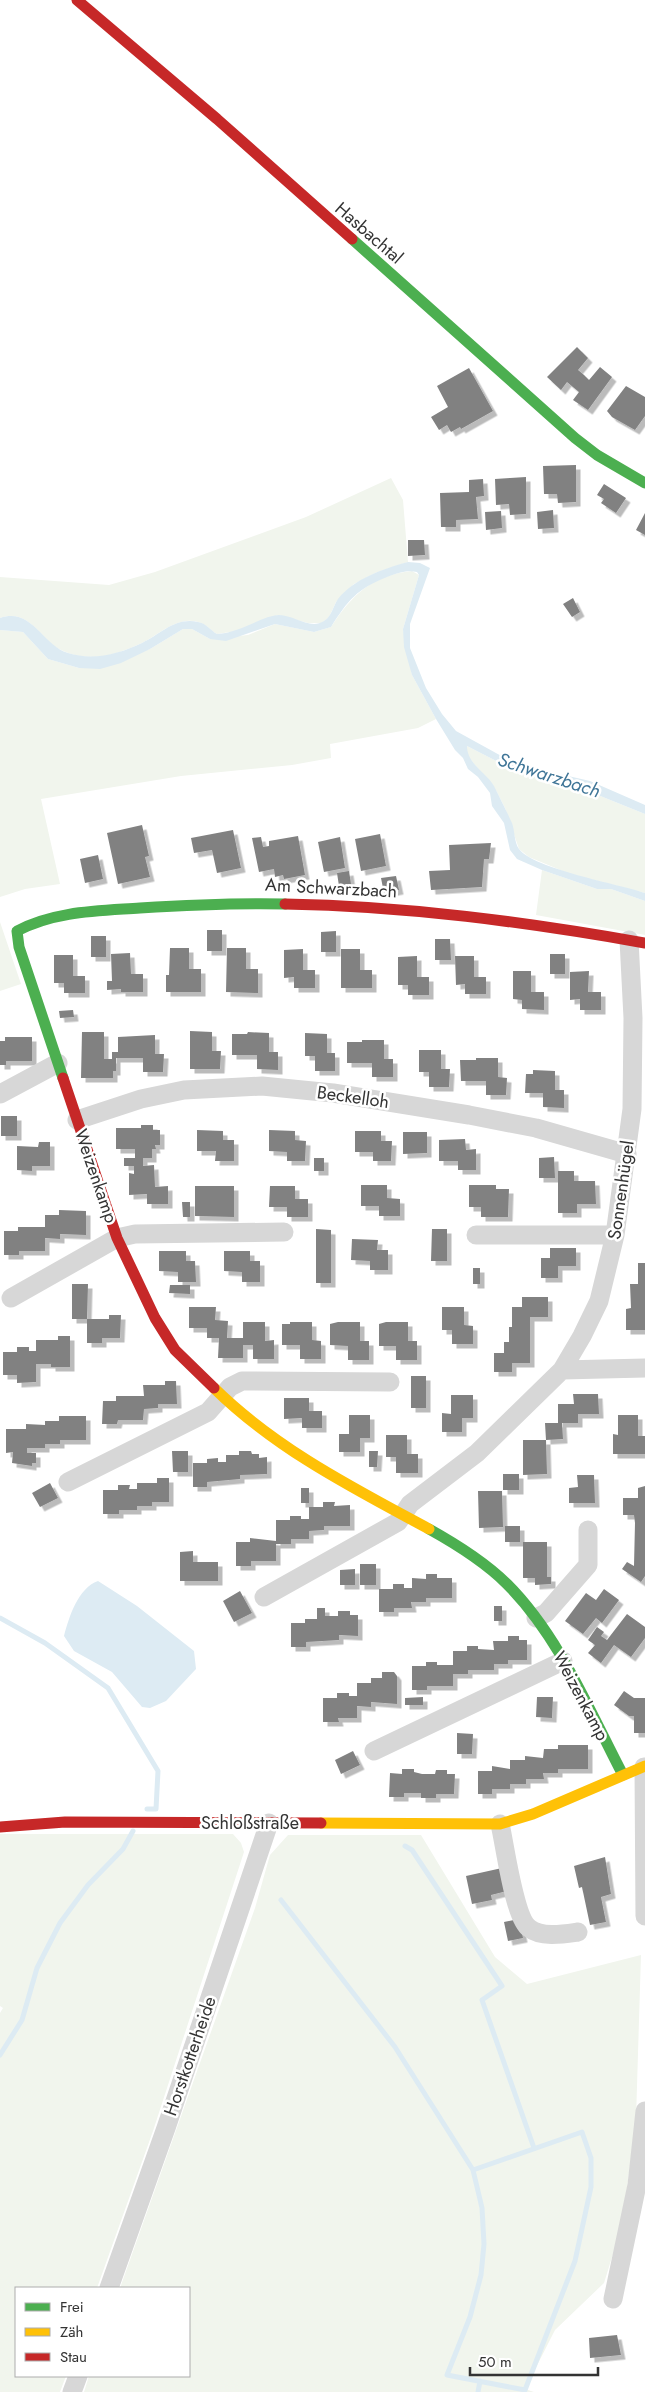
<svg xmlns="http://www.w3.org/2000/svg" width="645" height="2392" viewBox="0 0 645 2392" font-family="Jost,sans-serif">
	<style>
		.green { fill: #f1f5ed }
		.water { fill: #ddebf3 }
		.lines { fill: none; stroke-linecap: round; stroke-linejoin: round }
		.stream { stroke: #ddebf3; stroke-width: 5 }
		.building { fill: #818181; filter: url(#shadow) }
		.street { stroke: #d7d7d7; stroke-width: 19 }
		.fast { stroke: #4caf50; stroke-width: 11 }
		.slow { stroke: #ffc107; stroke-width: 11 }
		.jam { stroke: #c62828; stroke-width: 11 }
		.labels { text-anchor: middle; dominant-baseline: central; stroke-width: 5; stroke-linejoin: round; paint-order: stroke }
		.street-label { font-size: 18px; fill: #333; stroke: #fff }
		.water-label { font-size: 19px; font-style: italic; fill: #3f7597; stroke: #fff }
	</style>
	<defs>
		<filter id="shadow"><feDropShadow dx="4.5" dy="4.5" stdDeviation="0" flood-color="#0004"/></filter>
	</defs>
	<rect width="100%" height="100%" fill="#fff"/>
	<path class="green" d="M391 478 403 500 408 562 375 573 354 584 336 602 329 617 322 623H308L278 615 237 631 217 634C211 631 207 625 201 623 179 614 160 634 142 643 129 649 109 657 94 657 80 657 66 654 54 646 37 632 26 609 0 618V577L109 585 155 572 306 517Z
		M412 571 419 575 403 629 412 675 436 719 418 728 330 744 331 758 292 765 181 776 41 799 60 884 25 889 0 897V630L23 632 48 659 79 668 150 649 183 629H192L210 639 248 635 275 624 314 632 331 627C352 595 372 575 412 571Z
		M467 746 510 768 588 791 645 814V893L570 874 529 857 519 849 505 808 497 792 467 755Z
		M542 870 597 889H611L645 901V935L536 915Z
		M0 922 21 984 0 991Z
		M0 1834H233L241 1843 244 1852 153 2131 97 2288H16V2376H66L60 2392H0V2013L3 2008 0 2006Z
		M288 1835H421L495 1957 527 1984 641 1955 636 2119 627 2188 617 2241 604 2283 555 2330 525 2389 534 2392H84L89 2376H189V2288H120L255 1908 270 1855Z"/>
	<path class="water" d="M408 562 420 563 430 568 410 624V648L426 688 442 714 456 731 516 764 590 781 645 805V814L588 791 510 768 467 746C467 764 486 772 494 786 499 796 508 814 512 823 515 831 514 842 519 849 534 869 619 884 645 893V901L611 889H597L542 870 517 859 510 850 504 823 492 806 490 793 478 777 468 769 463 758 455 750 436 719 412 675 404 647 403 629 419 575 417 572C406 570 398 573 387 577 357 589 348 600 331 627L314 632 275 624 226 641 210 639 192 629H183L150 649 121 663 100 669 79 668 48 659 23 632 0 630V618C32 607 42 645 68 653 93 661 119 654 142 643 161 634 175 617 198 622 206 623 210 630 217 634 240 633 264 615 279 615 294 615 310 630 324 621 332 616 333 606 338 599 354 579 382 569 408 562Z
		M98 1581 137 1606 194 1651 196 1669 166 1701 150 1708 142 1707 112 1672 74 1651 64 1636C69 1617 78 1588 98 1581Z"/>
	<g class="lines">
		<path class="stream" d="M0 1618 45 1643 108 1688 158 1771 156 1809H147
			M405 1846 412 1850 502 1986 482 2000 534 2148
			M281 1900 395 2047 473 2170 482 2208 484 2244 481 2275 470 2317 447 2375 525 2390 575 2261 591 2187V2158L582 2132 473 2170
			M0 2055 22 2020 37 1968 60 1923 88 1885 123 1849 133 1831
			M478 2392 480 2381"/>
	</g>
	<path class="building" d="M577 347 588 358 578 370 584 375 589 380 600 367 612 377 588 410 573 400 579 392 567 382 561 390 547 377Z
		M469 368 493 411 461 429 460 427 451 432 447 425 439 430 431 417 448 407 437 386Z
		M626 386 645 397V416L635 430 612 417 607 411Z
		M576 465V502L558 503 557 494H544L543 466Z
		M526 477V514L510 515 509 504 496 505 495 479Z
		M483 479 484 496 476 497 478 519 456 520V527H441L440 493 469 492V480Z
		M604 484 626 498 616 513 601 503 604 499 597 495Z
		M553 510 554 528 538 529 537 512Z
		M501 511 502 528 486 530 485 512Z
		M645 513V535L636 530Z
		M408 540H424L425 555 408 556Z
		M573 598 580 612 572 617 563 604Z
		M142 825 149 856 145 857 150 877 118 884 107 833Z
		M233 830 241 868 217 873 212 850 194 853 191 838Z
		M380 834 386 866 361 871 355 839Z
		M298 836 305 875 284 879 283 875 275 877 274 869 259 872 252 838 261 837 263 847 269 846V841Z
		M340 837 345 868 324 872 318 842Z
		M491 843 489 859H484L482 887 431 890 429 871 450 870 449 845Z
		M98 855 103 879 85 883 80 859Z
		M349 871 351 884 339 886 337 873Z
		M396 876 399 890 384 893 381 878Z
		M207 930H222V951H207Z
		M336 931V952H321V932Z
		M91 936H106V957H91Z
		M435 939H450L451 960H435Z
		M170 948H189V969H201V992H166V975H169Z
		M227 948H246V969H258V993L226 992Z
		M303 949V970H315V988H294V977L284 978V950Z
		M341 949H360V970H372V988H341Z
		M130 953 131 974H143V992H121V989L107 990V981H112L111 954Z
		M550 954H565V974H550Z
		M54 955H73V976H85V993H64V983H54Z
		M417 956V977H429V995H408V985H398V957Z
		M455 956H474V977H486V994H465V984L456 985Z
		M513 971H531V992H544V1010L522 1009V1000L513 999Z
		M589 971 588 992H601V1010H580V999L570 1000V972Z
		M73 1010 74 1017 60 1018 59 1011Z
		M190 1031 212 1032V1051H221L220 1069H190Z
		M82 1032H104V1059H112V1052H118V1037L155 1035V1054H164L163 1072H143V1058H116V1071H113V1078H81Z
		M248 1032 269 1033V1052H278V1070L257 1069V1055H232V1034H247Z
		M305 1033 327 1034V1053H335V1071H315V1056H305Z
		M5 1037H32V1061H6V1065H0V1041H5Z
		M362 1040H384V1059H393V1077H372V1063H347V1042H362Z
		M419 1050H441V1069H450L449 1087H429V1072H419Z
		M476 1058H498V1077L507 1078 506 1095H486V1081H461L460 1060H476Z
		M533 1070 555 1071V1090H564V1108L543 1107V1093H525L526 1074H533Z
		M1 1116H17V1136H1Z
		M141 1125H153V1130H160V1145H155L156 1149H152V1158H143V1166L154 1165 155 1187 168 1186V1204H147V1194L129 1195V1173L134 1174V1166H124V1158H135V1149H116V1128H141Z
		M197 1130 223 1131V1140H234V1161H215L216 1151H197Z
		M269 1130 295 1131V1140L306 1141 305 1161H287V1152L269 1151Z
		M355 1131H381V1141H392L391 1161H373V1152H355Z
		M403 1132H427V1153L403 1154Z
		M465 1139 466 1150 476 1149V1170H458V1161H439V1140Z
		M39 1142H50V1166H32V1171L17 1170V1146L38 1147Z
		M554 1157 555 1178H539V1158Z
		M314 1158H324V1171H314Z
		M558 1171H574V1181H595L596 1204H577V1213H558Z
		M361 1185H387V1198L400 1199V1216H379V1206H361Z
		M469 1185H496V1189H509L508 1217H481V1207H469Z
		M195 1186H234V1217L195 1216Z
		M270 1186H295V1199H308V1217H287V1207H269Z
		M182 1202H190V1217H183Z
		M59 1210 86 1211V1235L60 1234V1239L45 1238V1251H19V1255H4V1231H18V1227H45V1215H59Z
		M316 1229 331 1230V1283H316Z
		M432 1229H447V1261H431Z
		M352 1239 378 1240 377 1250H388V1270H370V1261L351 1260Z
		M550 1248H576V1266H558V1278H541V1258H550Z
		M159 1251H186V1261H195L196 1282H178V1272L159 1271Z
		M224 1251H250V1261H260V1282H242V1272L224 1271Z
		M638 1263H645V1330H626V1309L631 1308 630 1284H638Z
		M473 1268H480V1284H473Z
		M72 1284H88L87 1319H72Z
		M170 1285H190V1294L169 1293Z
		M522 1297H548V1317H530V1363H512V1372H494V1353H504V1342H509V1327H512V1307H522Z
		M189 1307H216L215 1320 228 1321 227 1338H243V1322H265V1341L274 1340V1359H253V1345H243V1358H218L219 1338H207V1328H189Z
		M442 1307H464V1325L473 1326V1344H452V1330H442Z
		M109 1315H121L120 1338H102V1343H87V1319H109Z
		M290 1322H312V1340L321 1341V1359H300V1345H282V1324H290Z
		M338 1322H360V1341H369V1360H348V1346L330 1345V1324Z
		M386 1322H408V1341H417V1360H396V1346H379V1324Z
		M58 1336H70V1367H51V1364H36V1382L17 1383V1375H3V1352H17V1347H29V1351H36V1340H58Z
		M411 1376H426V1408H411Z
		M165 1381H176L177 1404H158V1408L144 1409 143 1420H118L117 1424H102L103 1401H116V1396H144L143 1385H165Z
		M573 1394H598L599 1414H578V1423H562L563 1439 546 1440 547 1474 523 1475V1440H546L545 1423H558V1404H574Z
		M451 1395H473V1418H462V1432H442V1413L451 1414Z
		M284 1398H309V1411H322V1428H302V1418L284 1419Z
		M349 1415H370V1438H360V1452H339V1434H349Z
		M618 1415H638V1436H645V1454H613V1434L618 1435Z
		M59 1416H86V1440H60V1444H45V1448H27V1453H36V1463H32V1466L12 1463 13 1452 6 1453V1429H26V1424L45 1425V1421H59Z
		M386 1435H407V1454H418V1473H396V1457H386Z
		M172 1451H188V1472H173Z
		M239 1451H251L252 1454H259V1458L267 1457V1474L240 1475V1479L207 1482V1487H193V1463H207V1459L218 1458V1462H226V1455H239Z
		M369 1451H378L377 1467H369Z
		M503 1474H519V1490H503Z
		M577 1475H594L595 1503H569V1488L578 1487Z
		M157 1478H169V1502H152V1506H137V1510H119V1514H103V1490H118V1485H130L129 1489H137V1483H157Z
		M50 1483 58 1498 40 1507 32 1493Z
		M645 1486V1576L641 1582 622 1569 627 1562 634 1566 635 1523 634 1515H623V1498H638V1488Z
		M301 1488H309V1503H301Z
		M478 1491H502L503 1527 479 1528Z
		M323 1502H335L334 1506 350 1505V1526H324V1530L309 1531V1539H291V1544H276V1561H251V1566H236V1542H250V1538L276 1541V1520H290V1516H301V1519H309V1507H323Z
		M505 1526H520V1542H505Z
		M523 1542H547V1577H551V1584L535 1585V1578H523Z
		M193 1551V1562H218V1581H180V1552Z
		M360 1564H376V1585H360Z
		M355 1569V1585H340V1570Z
		M426 1574H437V1578H452V1598H426V1602H411L412 1608H394V1612H379V1589H393V1584H404V1588H412V1578L426 1579Z
		M604 1589 619 1600 602 1623 596 1618 583 1634 565 1621 586 1593 596 1600Z
		M240 1591 252 1613 234 1622 223 1601Z
		M494 1606H502V1621H494Z
		M317 1608H325V1616H338V1611H350V1615H358V1636L339 1635V1640L306 1642V1647H291V1623H305V1619H317Z
		M627 1614 645 1627V1638L631 1657 614 1645 601 1663 588 1653 595 1645 588 1640 597 1627 604 1632 601 1636 607 1640Z
		M508 1636H519V1640H527V1660H508V1664H494V1670H468V1674H453V1686H427V1690H412V1666H426V1662H437V1665H453V1651H467V1646H478V1649L494 1650 493 1641H508Z
		M382 1672H394L397 1676V1704L371 1702V1707L357 1706V1718H338L339 1722H323V1698H337V1693H349V1696H357V1683H371V1678H382Z
		M624 1691 634 1698H645V1733H634V1716H629L614 1705Z
		M423 1697V1705H405V1698Z
		M537 1697H553L552 1718 536 1717Z
		M457 1733 473 1734 472 1754H457Z
		M558 1745H588V1769H558V1773H543L544 1779H526V1784H510V1789H492V1794H478V1771H492V1766L510 1769V1760H525V1756L543 1758 544 1749H558Z
		M353 1751 360 1765 341 1774 335 1760Z
		M402 1769H414V1772L422 1774H435L436 1770H447V1774H455L454 1794H436V1798H421V1793H404V1797H389L390 1773 402 1774Z
		M605 1857 611 1894 601 1897 606 1922 590 1925 582 1887 579 1888 574 1866Z
		M502 1868 507 1891 491 1895 492 1900 472 1904 466 1876Z
		M519 1919 523 1938 508 1941 504 1922Z
		M617 2335 621 2355 590 2358 589 2338Z"/>
	<g class="lines">
		<path class="street" d="M0 1094 58 1063
			M77 1120 141 1099 184 1090 262 1086 333 1093 469 1115 536 1128 627 1154
			M476 1235H615
			M11 1298 117 1238 135 1234 284 1232
			M562 1370 645 1368
			M68 1482 208 1412 230 1387 242 1381 390 1382
			M264 1597 398 1522 410 1504 477 1453 562 1370 582 1336 599 1301 615 1235 632 1109 633 1018 629 940
			M536 1618 546 1613 588 1565V1530
			M374 1751 563 1661
			M644 1767 645 1916
			M500 1824C505 1845 514 1917 529 1928 541 1938 564 1934 578 1932
			M109 2288 166 2128 269 1823
			M613 2299 637 2185 645 2111
			M72 2392 78 2376"/>
		<path class="fast" d="M352 239 575 438 597 455 645 483
			M63 1078 19 947 17 931C55 911 98 911 140 908 188 905 237 903 285 904
			M429 1529C456 1544 485 1562 507 1584 559 1636 589 1710 623 1775"/>
		<path class="slow" d="M214 1388C276 1449 353 1488 429 1529
			M321 1823 500 1824 533 1814 645 1766"/>
		<path class="jam" d="M77 0 217 119 352 239
			M285 904C407 906 526 922 645 943
			M63 1078 117 1238 155 1318 175 1350 214 1388
			M0 1827 65 1822 321 1823"/>
	</g>
	<g class="labels">
		<g class="street-label">
			<text transform="translate(369 233) rotate(41)">Hasbachtal</text>
			<text transform="translate(331 888) rotate(3)">Am Schwarzbach</text>
			<text transform="translate(353 1097) rotate(8)">Beckelloh</text>
			<text transform="translate(96 1176) rotate(71)">Weizenkamp</text>
			<text transform="translate(621 1190) rotate(-82)">Sonnenhügel</text>
			<text transform="translate(581 1696) rotate(62)">Weizenkamp</text>
			<text x="250" y="1823">Schloßstraße</text>
			<text transform="translate(190 2056) rotate(-71)">Horstkotterheide</text>
		</g>
		<g class="water-label">
			<text transform="translate(549 775) rotate(18)">Schwarzbach</text>
		</g>
	</g>
	<rect x="15" y="2287" width="175" height="90" fill="#ffffff" stroke="#adadad"/>
	<rect x="25" y="2303" width="25" height="8" fill="#4caf50" stroke="#adadad"/>
	<text x="60" y="2312" font-size="15" fill="#333333">Frei</text>
	<rect x="25" y="2328" width="25" height="8" fill="#ffc107" stroke="#adadad"/>
	<text x="60" y="2337" font-size="15" fill="#333333">Zäh</text>
	<rect x="25" y="2353" width="25" height="8" fill="#c62828" stroke="#adadad"/>
	<text x="60" y="2362" font-size="15" fill="#333333">Stau</text>
	<path d="M470 2367v8h128v-8" fill="none" stroke="#333333" stroke-width="2.5"/>
	<text x="478" y="2367" font-size="15" fill="#333333" stroke="#ffffff" stroke-width="4" paint-order="stroke">50 m</text>
</svg>
